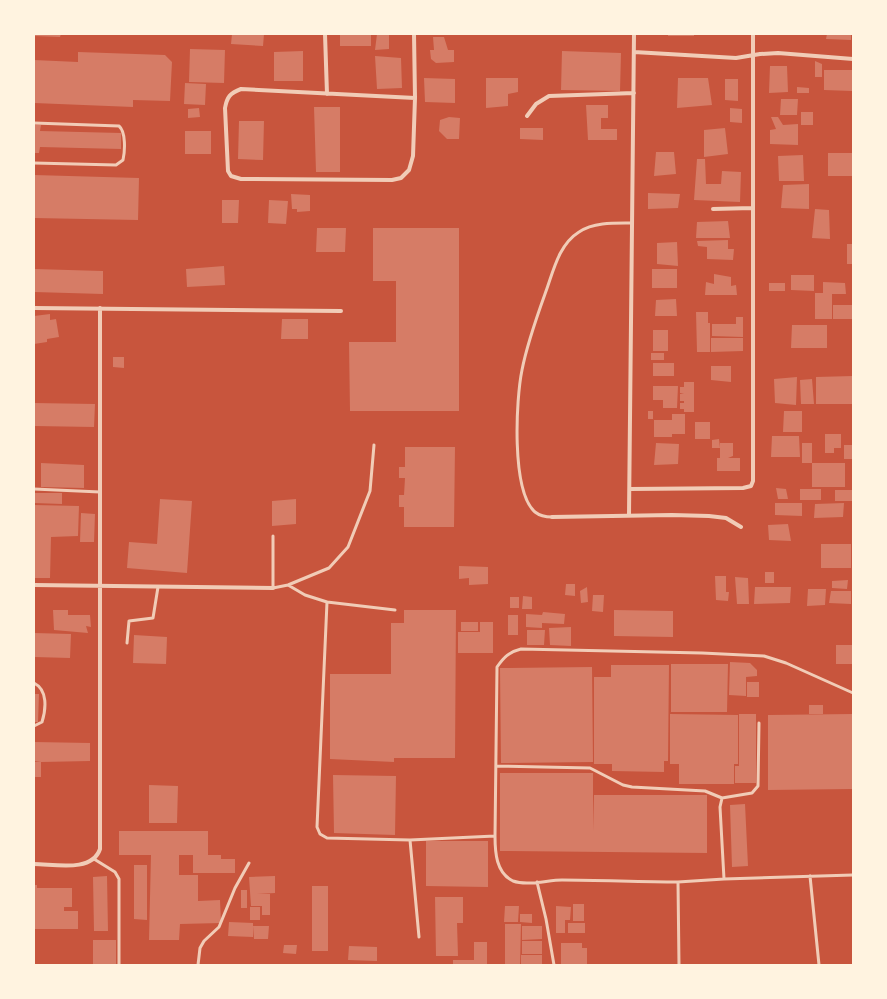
<svg xmlns="http://www.w3.org/2000/svg" width="887" height="999" viewBox="0 0 887 999" font-family="Rubik,sans-serif">
	<style>
		.building { fill: #d67c66 }
		.lines { fill: none; stroke-linecap: round; stroke-linejoin: round }
		.service { stroke: #f1ccb7; stroke-width: 3 }
		.minor { stroke: #f1ccb7; stroke-width: 4 }
	</style>
	<rect width="100%" height="100%" fill="#c8553d"/>
	<path class="building" d="M34 34H61L60 37 34 36Z
		M232 34H264L263 46 231 44Z
		M340 34H371V46H340Z
		M377 34H389V49L375 50Z
		M668 34H694V36H668Z
		M827 34H851V40L826 39Z
		M433 37H444L448 50H454V62L436 63 431 59 430 50H434Z
		M190 49 225 50 224 83 189 82Z
		M303 51V81H274V52Z
		M562 51 621 53 620 91 561 90Z
		M78 52 165 55 172 62 170 101 133 100V107L34 103V60L78 62Z
		M375 56 401 58 402 88 377 89Z
		M815 61 822 64V77H815Z
		M770 66H787L788 92 769 93Z
		M824 70H852V91L824 90Z
		M424 78 455 79V103L425 102Z
		M486 78H518V92L508 94V106L486 108Z
		M678 78H708L712 105 677 108Z
		M725 79H738V101L725 100Z
		M185 83 206 84 205 105 184 104Z
		M797 87 809 88V93H797Z
		M781 99H798L797 115H780Z
		M586 105H608V118H601V129H617V140H588Z
		M314 107H340V172H316Z
		M199 108 200 117 188 118V109Z
		M730 108 742 109V123L730 122Z
		M801 112H813V125H801Z
		M449 117 460 118 459 139H447L439 131 440 120Z
		M771 117H778L783 125 798 124V145L770 144V130L776 129Z
		M239 121H264L263 160 238 159Z
		M34 125H41L40 131 121 133V149L40 147 39 153H34Z
		M520 128H543V140L520 139Z
		M725 128 728 154 704 157V130Z
		M185 131H211V154H185Z
		M656 152H674L676 174 654 176Z
		M828 153H853V176H828Z
		M803 155 804 181H779L778 156Z
		M697 159H705L706 184H721L722 171 741 172 740 202 694 200Z
		M34 175 139 178 138 220 34 218Z
		M809 184V209L781 208 783 185Z
		M648 193 680 194 678 208 648 209Z
		M291 194 310 195V211L297 212V209H292Z
		M222 200H239L238 223H222Z
		M269 200 288 201 286 224 268 223Z
		M815 209 829 210 830 239 812 238Z
		M728 221 730 238H696L697 222Z
		M317 228H346L345 252H316Z
		M373 228H459V411H350L349 342H396V281H373Z
		M728 240V249H734L733 260 707 259V247L698 246 697 241Z
		M677 242 678 266 657 264V243Z
		M847 244H853V264H847Z
		M224 266 225 285 187 287 186 269Z
		M34 269 103 271V294L34 292Z
		M652 269H677V288H652Z
		M714 274 731 277V286L736 285 737 295H705L706 282 714 284Z
		M791 275H814V291L791 290Z
		M823 282 845 283 846 294H832V319H815V293H823Z
		M769 283H785V291H769Z
		M676 299 677 316H655L656 300Z
		M833 305H853V319H833Z
		M696 312H708V323H710V352H697Z
		M50 314V320L56 319 59 337 47 339V342L34 344V316Z
		M736 317H743V337L712 336V324H736Z
		M282 319H308V339H281Z
		M792 325H827V348H791Z
		M653 330H668V351H653Z
		M711 338H743V351L711 352Z
		M651 353H664V360H651Z
		M113 357H124V368L113 367Z
		M653 363H674V376H653Z
		M711 366H731V382L711 380Z
		M853 376V404H816V377Z
		M797 377 796 405 775 403 774 379Z
		M812 379 814 404H801L800 380Z
		M684 382H694V412H684V409H680V403H684V401H680V394L684 393H680V387H684Z
		M653 386H678L677 408H663V400H653Z
		M34 403 95 404 94 427 34 426Z
		M648 411H653V419H648Z
		M784 411H802V432H783Z
		M672 414H685V434H672V437H654V420H672Z
		M695 422H710V439H695Z
		M825 434H841V448H834V453H825Z
		M772 436H799L800 457H771Z
		M719 439 720 448H712V440Z
		M656 443 679 444 678 464 654 465Z
		M720 443H733V456L728 458H740V471H717V458H720Z
		M802 443H812V463H802Z
		M844 445H853V459H844Z
		M405 447H455L454 527H404V507H399V495H404L405 478H399V467H405Z
		M41 463 84 465V488L41 487Z
		M812 463H845V487H812Z
		M776 488 786 489 788 499H778Z
		M800 489H821V500H800Z
		M835 490H853V501H835Z
		M34 493H62V504L34 503Z
		M160 499 192 501 187 573 127 568 129 542 157 544Z
		M296 499V524L272 526V501Z
		M775 503H802V516L775 515Z
		M844 503 843 517 814 518 815 504Z
		M34 505 79 506 78 536 51 537 50 578H34Z
		M81 513 95 514 94 542H80Z
		M788 524 791 541 769 540 768 525Z
		M821 544H851V568H821Z
		M459 566 488 567V584L469 585V578L459 579Z
		M765 572H774V583H765Z
		M715 576H726V592H729L728 601 716 600Z
		M735 577 748 578 749 604H737Z
		M848 580 847 589 832 588V581Z
		M566 584H575V596L565 595Z
		M587 587 588 602 581 603 580 591Z
		M755 587H791L790 603 754 604Z
		M808 589H826L825 605 807 606Z
		M831 591H851V604L829 603Z
		M593 595H604L603 612 592 611Z
		M523 596 532 597V609H522Z
		M510 597H519V608H510Z
		M53 610H68V615H90L91 627 86 626 88 633 54 630Z
		M404 610H456L455 758H394V762L330 759V674H391V623H404Z
		M614 610 673 611V637L614 636Z
		M543 612 565 614 564 624 542 623V628L526 627V614L542 615Z
		M508 615H518V635H508Z
		M461 622H478V631H461Z
		M480 622H493V653H458V632H480Z
		M571 627V646L550 645 549 628Z
		M527 630H545L544 645H527Z
		M34 633 71 634 70 658 34 657Z
		M134 635 167 637 166 664 133 663Z
		M836 645H853V664H836Z
		M730 662 750 663 757 670V676L746 677V696L729 695Z
		M671 664H728L727 712H671Z
		M611 665H669L668 761H664V772L612 771V764H594V677H611Z
		M592 667 593 762 501 763 500 668Z
		M747 682H759V697H747Z
		M34 694H39L38 722H34Z
		M809 705H823V714H809Z
		M670 714 738 715V764H734V784H679V764H670Z
		M739 714H756V783H735V766H739Z
		M853 714V789L768 790V715Z
		M34 742 90 743V761L41 762V777H34V762H41L34 761Z
		M500 773H593V831L594 795H707V853L500 851Z
		M333 775 396 776 395 835 334 833Z
		M149 785 178 786 177 823H149Z
		M745 804 748 866 732 867 730 805Z
		M119 831H208V855H221V859H235V873H193V855H179V875H198V901L220 900 221 923 180 924 179 940H149L151 855H119Z
		M426 841H488V887L426 886Z
		M134 865H147V920L134 919Z
		M107 876 108 931H94L93 877Z
		M275 876V893L257 894H270V915H262V906H251L249 877Z
		M34 885H37V888H72V907H64V911H78V929H34Z
		M312 886H328V951H312Z
		M241 890H247V908H241Z
		M435 897H463V923H457L458 956H436Z
		M573 904H584V921H573Z
		M505 906H519L518 922H504Z
		M556 906 571 907 570 920H565V933H556Z
		M250 907H260V920H250Z
		M520 914H532V923L520 922Z
		M229 922 253 923V937L228 936Z
		M568 923H585V933H568Z
		M505 924H521L520 965H505Z
		M253 926H269L268 939H254Z
		M522 926H542V939L522 940Z
		M93 940H116V965H93Z
		M522 941H542V954H522Z
		M474 942H487V965H453V960H474Z
		M561 943H582V948H587V965H561Z
		M284 945H297L296 954 283 953Z
		M349 946 377 947V961L348 960Z
		M521 955H542V965H521Z"/>
	<g class="lines">
		<path class="service" d="M34 123 119 126C126 132 125 151 123 160L116 165 34 163
			M34 489 100 492
			M552 517C545 517 540 516 535 512 511 491 516 399 522 370 527 344 536 319 545 294 553 273 558 245 579 232 594 222 615 223 632 223
			M273 536V588L288 585 329 568 348 547 370 491 374 445
			M288 585 305 595 327 602
			M395 610 327 602 317 827 320 834 327 838 410 840 419 937
			M127 643 129 621 153 618 158 587
			M34 683C48 690 46 709 42 722L34 726
			M496 766 590 768 623 785 632 787 705 791 722 798
			M410 840 495 836
			M94 859 115 872 119 879V965
			M810 876 819 965
			M724 879 720 807 722 798 752 793 758 786 759 723
			M537 882 546 919 554 965
			M678 882 724 879 853 875
			M198 965 200 948 204 941 219 927 235 888 249 863
			M679 965 678 882C639 882 601 880 562 880 548 880 527 886 513 881 496 873 495 852 495 836L497 667C504 657 509 652 521 649L702 653 764 656 786 663 853 693"/>
		<path class="minor" d="M325 34 327 94
			M414 34 415 98 413 156 409 170 401 178 392 180 241 179 231 176 228 171 225 108C227 97 230 93 241 89L415 98
			M634 52 736 58 760 54 778 53 853 59
			M527 116 536 104 549 96 634 93
			M713 209 752 208
			M34 308 341 311
			M630 489 743 488 751 486 753 481V34
			M629 515 634 34
			M552 517 672 515 709 516 726 518 741 527
			M34 585 273 588
			M34 864C54 864 92 873 100 849V308"/>
	</g>
	<rect width="887" height="999" fill="none" stroke="#fff3e0" stroke-width="70"/>
</svg>
